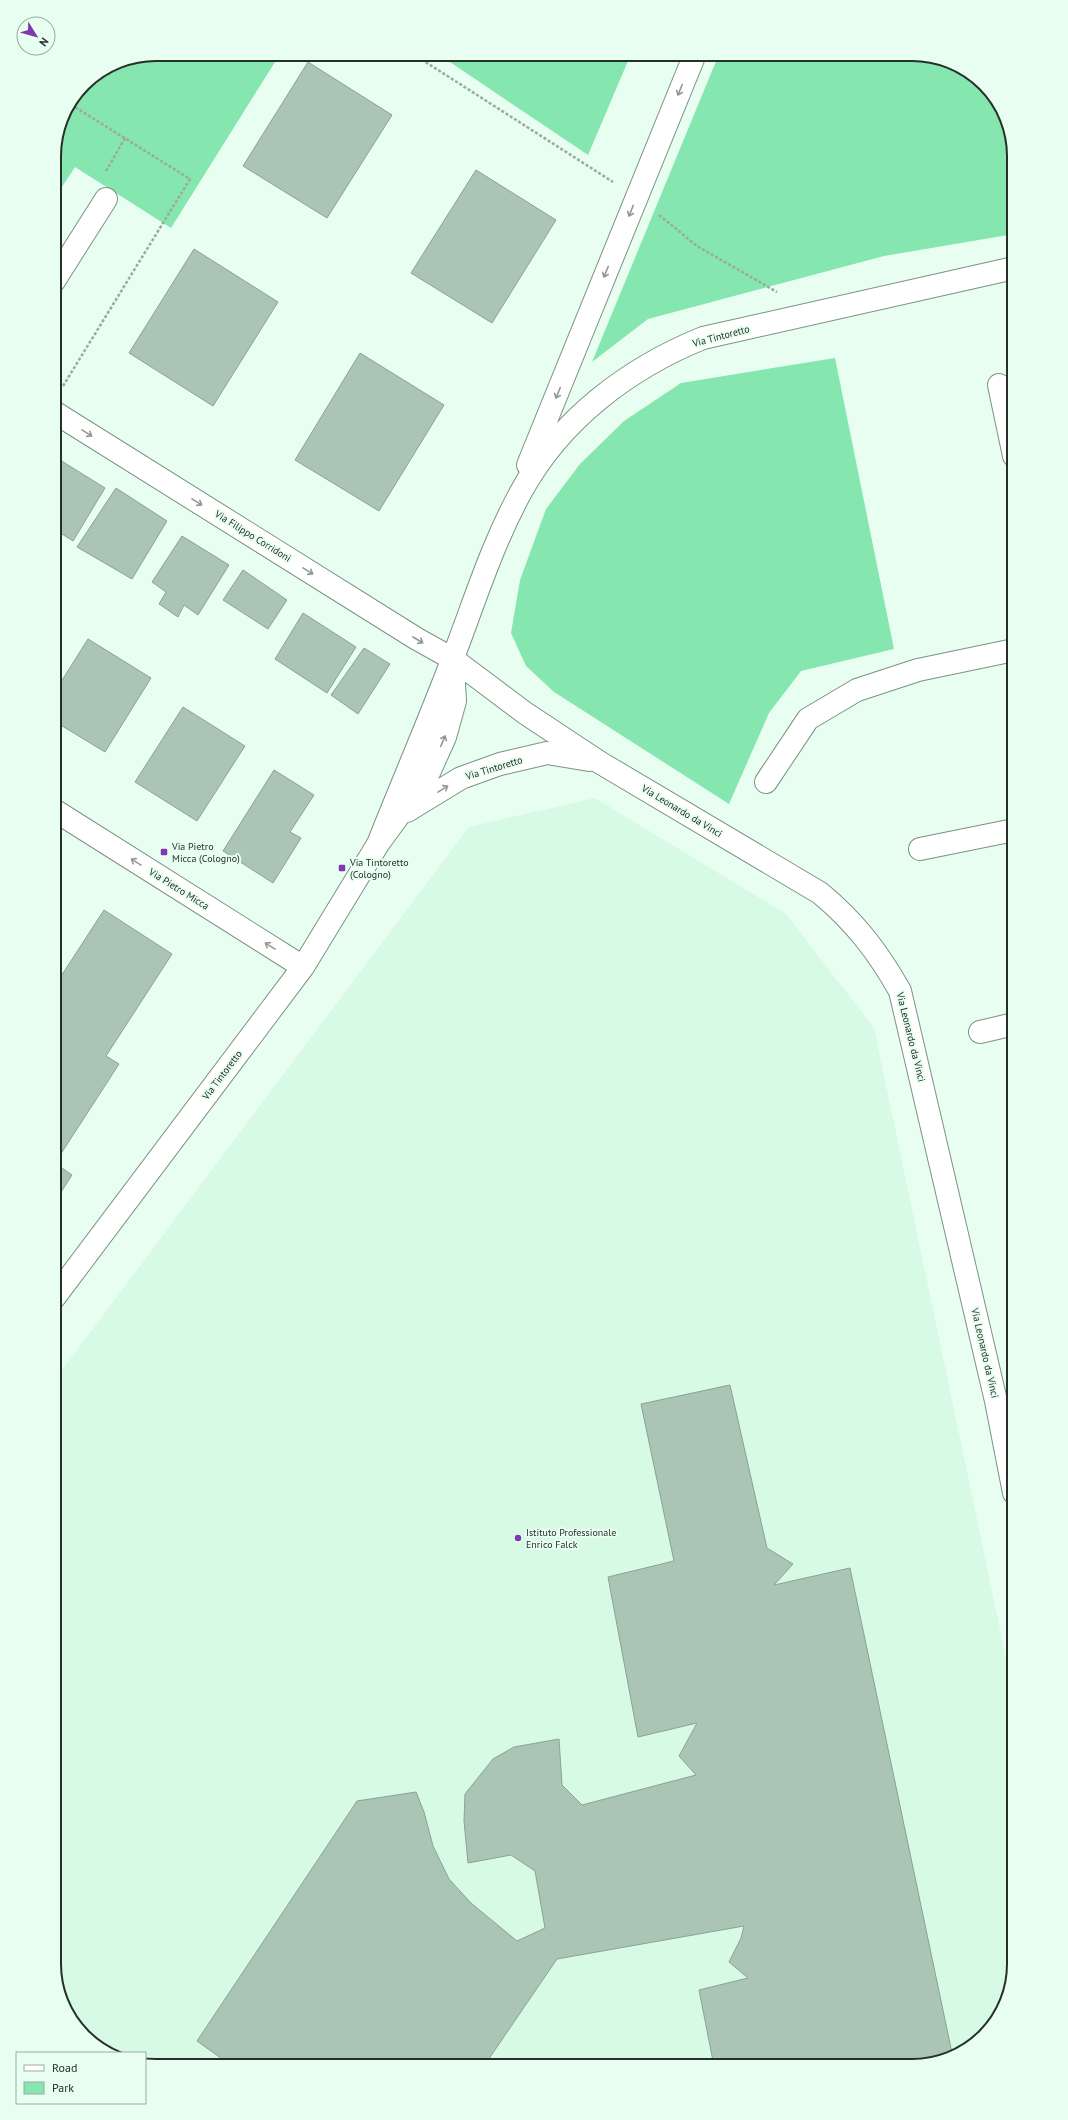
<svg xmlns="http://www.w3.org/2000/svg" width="1068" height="2120" viewBox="0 0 1068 2120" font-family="'PT Sans',sans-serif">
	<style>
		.built { fill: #d7fae4 }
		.green { fill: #86e6b0 }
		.building { fill: #abc5b5; stroke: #89a393 }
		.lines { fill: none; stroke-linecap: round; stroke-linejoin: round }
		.minor-casing { stroke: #7a9383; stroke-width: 24 }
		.path { stroke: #99aa9f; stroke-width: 2.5; stroke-dasharray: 3 2; stroke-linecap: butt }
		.minor { stroke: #fff; stroke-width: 22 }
		.oneway { stroke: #929894 }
		.poi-dot { fill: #7d39ad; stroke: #e8fef0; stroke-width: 1.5 }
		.labels { text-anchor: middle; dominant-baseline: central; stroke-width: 4; stroke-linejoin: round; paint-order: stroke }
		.street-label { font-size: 10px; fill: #263029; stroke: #e8fef0 }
		.poi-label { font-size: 10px; fill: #263029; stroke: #e8fef0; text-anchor: start }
		.rim { fill: none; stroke: #263029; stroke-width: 2 }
	</style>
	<rect width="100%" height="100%" fill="#e8fef0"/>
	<path class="built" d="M595 798 786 914 874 1028 1014 1696V1965L997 2021 951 2058 912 2066H149L145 2064V2053H111L99 2049 62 2003 54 1964V1381L469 827Z"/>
	<path class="green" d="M156 54H280L171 228 75 167 54 199V149L62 117 84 84 117 62Z
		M438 54H631L588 155Z
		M719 54H919L974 75 1006 117 1014 156V234L884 256 648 319 592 362Z
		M835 358 894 649 801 671 769 713 729 804 554 692 526 666 511 633 520 580 546 509 580 464 624 421 681 383Z"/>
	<path class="building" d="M308 62 392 115 327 218 243 166Z
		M476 170 556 220 492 323 411 273Z
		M194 249 278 302 213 406 129 353Z
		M360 353 444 405 379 511 295 460Z
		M60 460 105 488 73 541 54 529V469Z
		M116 488 167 521 132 579 77 547Z
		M182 536 229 565 198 615 184 605 178 617 159 604 166 592 152 582Z
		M243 570 287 600 268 629 223 600Z
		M303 613 356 647 327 693 275 659Z
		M88 639 151 678 105 752 54 721V693Z
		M364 648 390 664 358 714 331 695Z
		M183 707 245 746 197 821 135 782Z
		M274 770 314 795 290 832 301 838 273 883 223 851Z
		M54 887 61 891 54 902Z
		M104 910 172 954 106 1056 119 1064 55 1163 72 1175 54 1203V987Z
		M730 1385 767 1548 793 1564 774 1585 850 1568 952 2053 947 2059 912 2066H714L699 1990 748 1978 729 1962 741 1938 744 1926 557 1959 484 2066H232L197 2041 357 1801 416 1792 424 1812 433 1846 449 1879 471 1903 517 1941 545 1928 535 1871 511 1855 468 1863 464 1821 465 1794 493 1759 514 1747 559 1739 562 1785 582 1805 696 1775 679 1756 697 1723 638 1737 608 1577 674 1561 641 1404Z"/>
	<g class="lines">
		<g class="minor-casing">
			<path id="minor" d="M54 281 106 199
				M999 385 1014 456
				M54 412 417 639 453 659 525 713 599 762 820 893C855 922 878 952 900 991L996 1401 1014 1493
				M528 465 695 54
				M766 782 808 719 857 690 918 670 1014 650
				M54 810 303 967
				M407 811 461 778 500 764 547 753 589 760
				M378 844C403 781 430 719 454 655 475 600 493 542 522 490 561 419 629 368 703 338L1014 268
				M920 849 1014 830
				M980 1032 1014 1024
				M54 1298 303 967 378 844 427 777 445 737 455 701 453 665"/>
		</g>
		<path class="path" d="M413 54 613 182
			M106 171 125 138
			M659 215 697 246 777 292
			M63 386 190 179 70 104"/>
		<use href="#minor" class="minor"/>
	</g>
	<defs><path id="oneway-shaft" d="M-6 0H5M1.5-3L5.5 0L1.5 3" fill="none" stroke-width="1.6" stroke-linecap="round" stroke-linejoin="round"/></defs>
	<g class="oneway">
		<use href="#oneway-shaft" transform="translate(680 90) rotate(112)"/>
		<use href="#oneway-shaft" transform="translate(631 211) rotate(112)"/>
		<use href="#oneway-shaft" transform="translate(606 272) rotate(112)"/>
		<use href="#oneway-shaft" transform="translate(558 393) rotate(112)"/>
		<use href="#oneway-shaft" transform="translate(87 433) rotate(32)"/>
		<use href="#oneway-shaft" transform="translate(197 502) rotate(32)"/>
		<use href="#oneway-shaft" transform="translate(308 571) rotate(32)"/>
		<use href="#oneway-shaft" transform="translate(418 640) rotate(30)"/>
		<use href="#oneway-shaft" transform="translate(443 741) rotate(-67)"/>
		<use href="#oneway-shaft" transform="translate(443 789) rotate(-32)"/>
		<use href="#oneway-shaft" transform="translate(136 862) rotate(-148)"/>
		<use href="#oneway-shaft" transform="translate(270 946) rotate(-148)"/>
	</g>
	<g class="poi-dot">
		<rect x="160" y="848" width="8" height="8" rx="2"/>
		<rect x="338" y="864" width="8" height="8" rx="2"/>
		<circle cx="518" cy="1538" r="4"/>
	</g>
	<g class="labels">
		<g class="street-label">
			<text transform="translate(721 336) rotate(-15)">Via Tintoretto</text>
			<text transform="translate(253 536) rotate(32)">Via Filippo Corridoni</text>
			<text transform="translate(494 768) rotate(-17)">Via Tintoretto</text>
			<text transform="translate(682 811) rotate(31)">Via Leonardo da Vinci</text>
			<text transform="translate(179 889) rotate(32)">Via Pietro Micca</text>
			<text transform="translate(911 1037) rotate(76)">Via Leonardo da Vinci</text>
			<text transform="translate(222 1075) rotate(-53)">Via Tintoretto</text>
			<text transform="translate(985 1353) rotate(77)">Via Leonardo da Vinci</text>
		</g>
		<g class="poi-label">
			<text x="172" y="846">Via Pietro<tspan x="172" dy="12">Micca (Cologno)</tspan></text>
			<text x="350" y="862">Via Tintoretto<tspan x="350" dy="12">(Cologno)</tspan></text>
			<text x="526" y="1532">Istituto Professionale<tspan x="526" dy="12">Enrico Falck</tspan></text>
		</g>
	</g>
	<path d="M0 0H1068V2120H0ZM156 61H912A95 95 0 0 1 1007 156V1964A95 95 0 0 1 912 2059H156A95 95 0 0 1 61 1964V156A95 95 0 0 1 156 61Z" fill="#e8fef0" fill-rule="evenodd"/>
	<path class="rim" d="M156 61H912A95 95 0 0 1 1007 156V1964A95 95 0 0 1 912 2059H156A95 95 0 0 1 61 1964V156A95 95 0 0 1 156 61Z"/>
	<rect x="16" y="2052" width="130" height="52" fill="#e8fef0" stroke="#9aaca0"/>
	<rect x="24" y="2065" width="20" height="6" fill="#ffffff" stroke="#9aaca0"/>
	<text x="52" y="2072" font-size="12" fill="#263029">Road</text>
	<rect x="24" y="2082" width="20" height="12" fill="#86e6b0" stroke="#9aaca0"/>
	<text x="52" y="2092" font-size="12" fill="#263029">Park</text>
	<g transform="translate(36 36) rotate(127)"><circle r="19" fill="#e8fef0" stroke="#9aaca0"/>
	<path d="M0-3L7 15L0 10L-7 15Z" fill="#7d39ad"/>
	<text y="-6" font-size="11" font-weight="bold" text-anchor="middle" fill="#263029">N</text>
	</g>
</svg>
